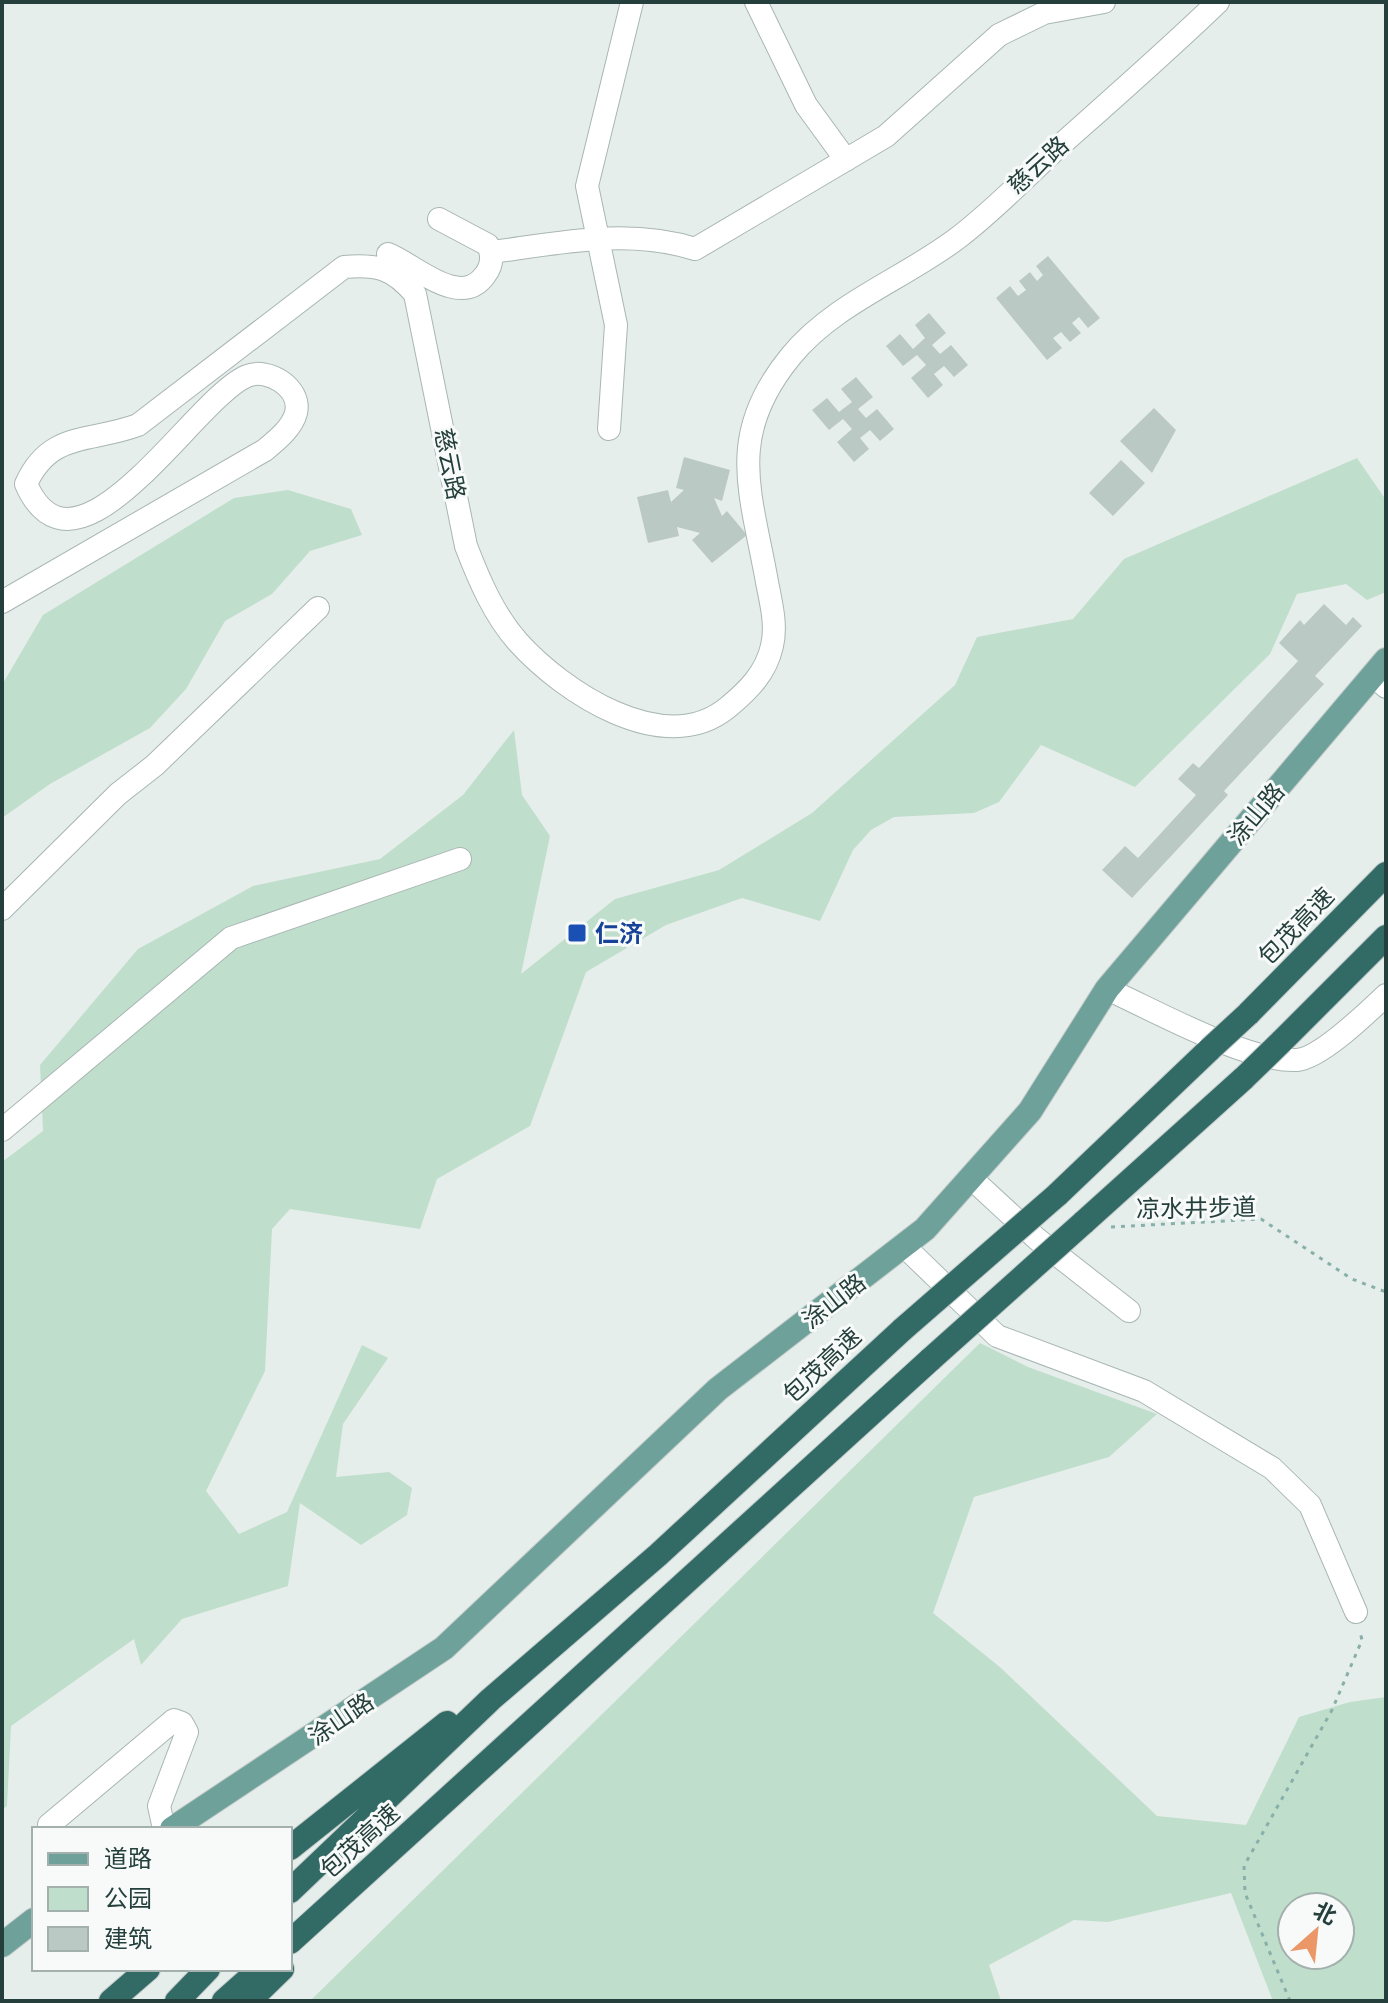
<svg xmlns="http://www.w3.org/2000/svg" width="1388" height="2003" viewBox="0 0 1388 2003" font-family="'Space Grotesk','Noto Sans SC',sans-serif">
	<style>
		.green { fill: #c0decc; fill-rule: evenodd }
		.building { fill: #bbc9c5 }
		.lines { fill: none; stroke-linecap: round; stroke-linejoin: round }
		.minor-casing { stroke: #a8b6b4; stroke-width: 24 }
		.major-casing { stroke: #c2cac8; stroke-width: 26 }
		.highway-casing { stroke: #c2cac8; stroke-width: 26 }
		.path { stroke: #88b0a8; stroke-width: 3; stroke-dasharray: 4 6; stroke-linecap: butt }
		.minor { stroke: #fff; stroke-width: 22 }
		.major { stroke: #6da19a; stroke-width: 24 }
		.highway { stroke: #326b66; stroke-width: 24 }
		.highway-bridge-casing { stroke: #c2cac8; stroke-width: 26; stroke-linecap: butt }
		.highway-bridge { stroke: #326b66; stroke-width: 24 }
		.transit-dot { fill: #1a4fb4; stroke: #f7faf9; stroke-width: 3 }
		.labels { text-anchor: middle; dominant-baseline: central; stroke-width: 6; stroke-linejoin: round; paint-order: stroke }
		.street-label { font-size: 24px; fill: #25403c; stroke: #f7faf9 }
		.transit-label { font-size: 24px; font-weight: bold; fill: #164399; stroke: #f7faf9; text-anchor: start }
	</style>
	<rect width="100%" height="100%" fill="#e6eeec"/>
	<path class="green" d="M1357 458 1386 500V592L1367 600 1346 584 1297 594 1270 654 1135 787 1041 745 999 802 974 813 894 817 871 830 853 850 820 921 742 898 666 925 586 972 530 1126 437 1179 420 1229 290 1209 272 1229 265 1371 206 1491 239 1534 287 1512 362 1345 388 1358 343 1424 336 1477 389 1472 412 1488 407 1515 361 1545 300 1503 288 1586 182 1619 141 1665 134 1639 11 1726 7 1806 2 1810V1162L43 1131 40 1065 138 949 253 886 380 859 463 795 514 730 522 795 550 836 521 974 615 899 719 870 812 813 955 685 977 637 1073 619 1124 559Z
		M288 490 351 509 362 535 310 551 272 594 225 621 186 689 150 728 50 784 2 818V685L43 615 234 498Z
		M980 1343 1028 1367 1157 1414 1109 1457 974 1497 933 1613 1001 1668 1157 1816 1246 1825 1299 1717 1350 1702 1386 1697V2001H1273L1231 1893 1108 1922 1074 1920 989 1965 1001 2001H310ZM1292 1907H1340V1955H1292Z"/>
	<path class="building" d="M1048 256 1100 318 1088 328 1079 317 1072 323 1081 333 1070 342 1061 332 1053 338 1062 348 1047 360 996 298 1010 286 1018 296 1026 290 1019 281 1030 272 1037 281 1043 275 1036 266Z
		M929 313 946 333 932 345 940 354 951 345 968 365 954 377 944 366 934 374 943 385 928 398 911 378 926 365 917 355 903 366 886 346 900 334 913 349 925 338 915 325Z
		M856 377 873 397 858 409 866 418 877 409 894 429 880 441 870 430 860 438 869 449 854 462 837 442 852 429 843 419 829 430 812 410 827 398 839 412 852 402 841 389Z
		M1154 408 1176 430 1152 473 1120 441Z
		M684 457 730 470 722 501 714 498 722 516 727 511 747 535 712 563 692 540 700 533 677 527 679 536 648 543 637 497 668 490 671 502 684 490 676 488Z
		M1121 460 1145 483 1113 516 1089 493Z
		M1324 604 1346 625 1353 617 1362 626 1315 676 1324 684 1224 791 1228 795 1132 898 1102 870 1125 846 1138 858 1196 795 1178 779 1193 763 1199 768 1298 661 1279 643 1300 620 1304 625Z"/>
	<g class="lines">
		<g class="minor-casing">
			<path id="minor" d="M756 2 806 105 846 160
				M492 252C560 243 628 228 695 249L886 136 999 35 1044 13 1104 2
				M388 254C414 264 460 310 485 275 492 266 493 256 488 245L439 219
				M609 429 616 325 587 186 632 2
				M2 602 265 450C277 440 292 428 296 413 302 388 268 367 247 376 194 398 76 598 26 484 50 431 89 443 138 425L344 267C377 264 393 268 415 294L466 546C479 580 494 615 518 642 563 692 664 759 727 708 748 691 766 673 772 646 777 625 771 603 767 582 751 492 725 436 791 356 834 303 906 278 959 237 993 211 1024 179 1055 150 1110 101 1165 53 1218 2
				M1373 675 1386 687
				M2 909 118 794 155 765 318 608
				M1107 989C1154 1010 1248 1063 1297 1060 1321 1058 1368 1012 1386 995
				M2 1130 231 938 460 859
				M971 1178 1037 1239 1129 1311
				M904 1246 997 1336 1144 1391 1272 1468 1310 1505 1356 1612
				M49 1825 174 1720 182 1723 187 1732 159 1806 164 1829"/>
		</g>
		<g class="major-casing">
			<path id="major" d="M172 1829 444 1648 718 1389 925 1229 1030 1111 1107 989 1386 660
				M2 1945 34 1920"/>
		</g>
		<g class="highway-casing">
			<path id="highway" d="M1248 1014 1386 874
				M1281 1042 1386 937
				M1057 1195 1210 1049
				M1083 1223 1244 1078
				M290 1848 447 1723
				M290 1891 491 1699 658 1555 903 1329
				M290 1942 931 1359
				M111 2001 148 1969
				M177 2001 208 1969
				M224 2001 260 1969
				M249 2001 282 1969"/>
		</g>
		<path class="path" d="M1111 1227 1261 1219 1352 1279 1386 1292
			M1290 2001 1245 1893 1244 1866 1332 1710 1362 1640 1360 1632"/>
		<use href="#minor" class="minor"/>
		<use href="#major" class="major"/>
		<use href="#highway" class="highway"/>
		<g class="highway-bridge-casing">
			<path id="highway-bridge" d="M1210 1049 1248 1014
				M1244 1078 1281 1042
				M903 1329 1057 1195
				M931 1359 1083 1223"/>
		</g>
		<use href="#highway-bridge" class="highway-bridge"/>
	</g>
	<rect class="transit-dot" x="567" y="923" width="20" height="20" rx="4"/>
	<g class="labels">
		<g class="street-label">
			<text transform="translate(1038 165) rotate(-42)">慈云路</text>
			<text transform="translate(450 464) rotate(79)">慈云路</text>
			<text transform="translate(1256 814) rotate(-50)">涂山路</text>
			<text transform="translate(1296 926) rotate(-46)">包茂高速</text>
			<text transform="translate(1196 1208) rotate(-1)">凉水井步道</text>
			<text transform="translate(834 1301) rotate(-38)">涂山路</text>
			<text transform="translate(822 1365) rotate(-43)">包茂高速</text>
			<text transform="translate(341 1719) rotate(-34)">涂山路</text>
			<text transform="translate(360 1841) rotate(-42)">包茂高速</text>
		</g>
		<g class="transit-label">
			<text x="595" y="933">仁济</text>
		</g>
	</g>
	<rect width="1388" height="2003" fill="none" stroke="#25403c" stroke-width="8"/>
	<rect x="32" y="1827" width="260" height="144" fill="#f7faf9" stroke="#a3b0ad" stroke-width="2"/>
	<rect x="48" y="1853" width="40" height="12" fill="#6da19a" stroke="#a3b0ad" stroke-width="2"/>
	<text x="104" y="1867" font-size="24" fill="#25403c">道路</text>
	<rect x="48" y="1887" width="40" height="24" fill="#c0decc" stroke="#a3b0ad" stroke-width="2"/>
	<text x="104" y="1907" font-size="24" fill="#25403c">公园</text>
	<rect x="48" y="1927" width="40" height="24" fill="#bbc9c5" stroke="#a3b0ad" stroke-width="2"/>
	<text x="104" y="1947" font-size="24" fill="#25403c">建筑</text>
	<g transform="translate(1316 1931) rotate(27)"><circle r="38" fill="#f7faf9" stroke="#a3b0ad" stroke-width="2"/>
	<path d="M0-6L14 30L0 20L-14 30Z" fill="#eb9767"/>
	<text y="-12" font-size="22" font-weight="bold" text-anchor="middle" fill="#25403c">北</text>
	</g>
</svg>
